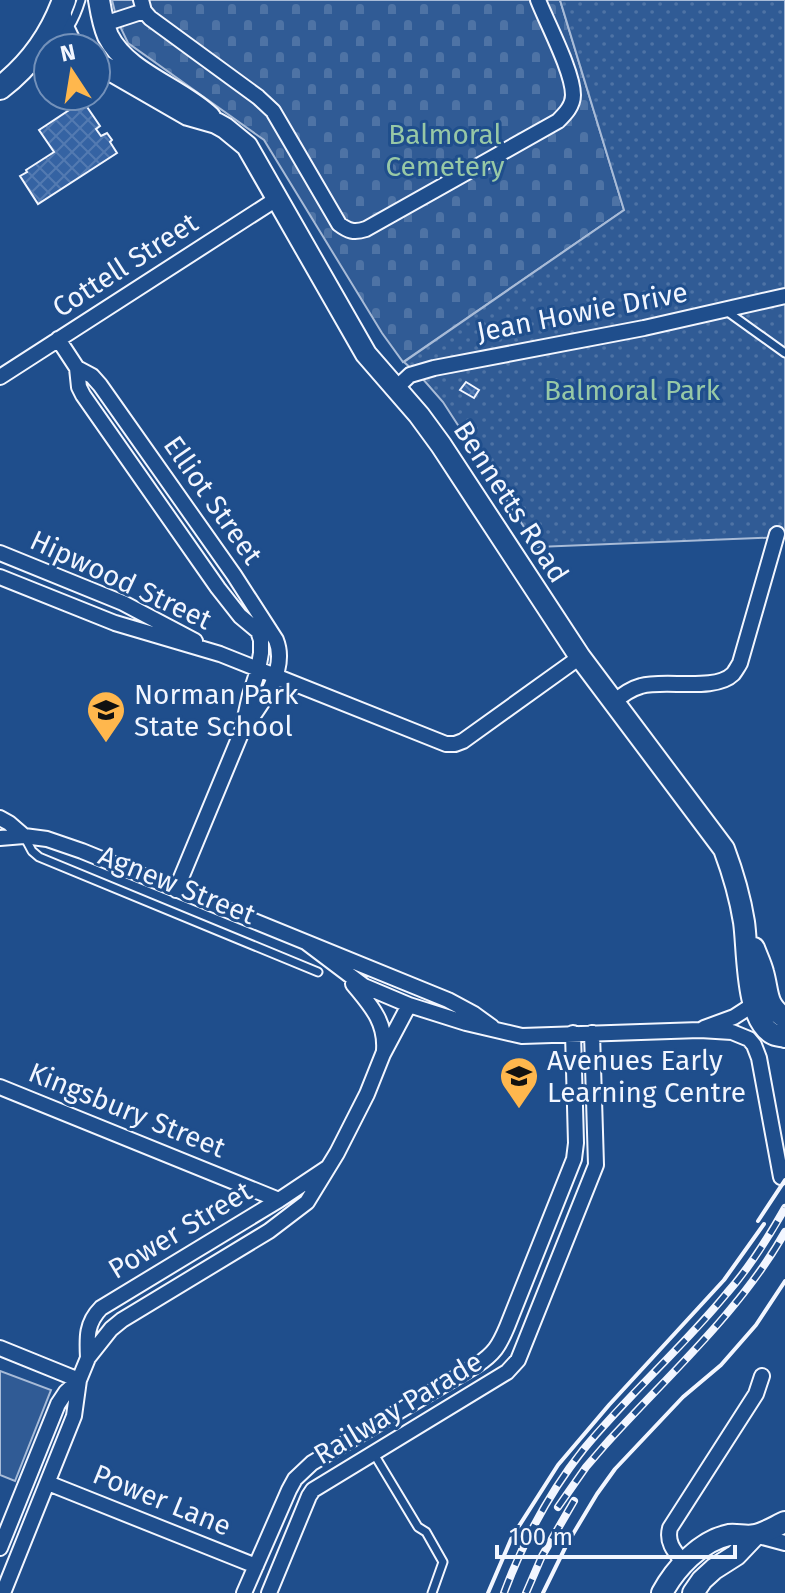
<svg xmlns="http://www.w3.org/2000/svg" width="785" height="1593" viewBox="0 0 785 1593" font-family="'Fira Sans',sans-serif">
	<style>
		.built { fill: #305b95; stroke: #a8bbd7; stroke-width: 2 }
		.cemetery { fill: url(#cemetery-stones); stroke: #a8bbd7; stroke-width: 2 }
		.park { fill: url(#park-dots); stroke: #a8bbd7; stroke-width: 2 }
		.building { fill: url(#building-cross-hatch); stroke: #f2f6ff; stroke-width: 2 }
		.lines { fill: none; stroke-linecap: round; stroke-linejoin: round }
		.lane-casing { stroke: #f2f6ff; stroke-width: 11 }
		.street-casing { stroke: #f2f6ff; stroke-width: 18 }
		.secondary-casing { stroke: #f2f6ff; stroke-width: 24 }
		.primary-casing { stroke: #f2f6ff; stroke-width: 26 }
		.lane { stroke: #1f4e8c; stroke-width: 7 }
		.street { stroke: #1f4e8c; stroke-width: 14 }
		.secondary { stroke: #1f4e8c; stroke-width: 20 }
		.primary { stroke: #1f4e8c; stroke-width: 22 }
		.rail-casing { stroke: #f2f6ff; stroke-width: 8 }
		.rail { stroke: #1f4e8c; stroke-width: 5; stroke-dasharray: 15; stroke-linecap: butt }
		.wall { stroke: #f2f6ff; stroke-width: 4 }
		.labels { text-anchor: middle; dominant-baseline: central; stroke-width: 6; stroke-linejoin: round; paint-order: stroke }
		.park-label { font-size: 28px; fill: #97c8a6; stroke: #1f4e8c }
		.street-label { font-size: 28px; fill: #f2f6ff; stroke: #1f4e8c }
		.poi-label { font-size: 28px; fill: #f2f6ff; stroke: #1f4e8c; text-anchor: start }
	</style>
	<defs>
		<pattern id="cemetery-stones" width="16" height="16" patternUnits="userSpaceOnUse" patternTransform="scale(2)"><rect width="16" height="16" fill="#305b95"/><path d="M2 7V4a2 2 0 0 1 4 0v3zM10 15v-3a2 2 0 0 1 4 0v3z" fill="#4e73a5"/></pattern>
		<pattern id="park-dots" width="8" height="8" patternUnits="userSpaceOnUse" patternTransform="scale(2)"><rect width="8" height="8" fill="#305b95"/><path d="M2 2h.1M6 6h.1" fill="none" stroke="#4e73a5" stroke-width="1.8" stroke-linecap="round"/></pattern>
		<pattern id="building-cross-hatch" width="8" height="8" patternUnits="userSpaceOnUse" patternTransform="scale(2)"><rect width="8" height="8" fill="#3563a3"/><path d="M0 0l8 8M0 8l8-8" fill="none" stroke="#537ab1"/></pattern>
	</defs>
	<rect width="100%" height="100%" fill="#1f4e8c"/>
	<path class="built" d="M0 1371 51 1390 15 1481 0 1475Z"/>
	<path class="cemetery" d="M112 0H560L624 210 403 362 382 333 264 140 128 43 117 20Z"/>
	<path class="park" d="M560 0H785V537L537 547 443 402 422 378 404 362 624 210Z"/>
	<path class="building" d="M83 101 100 126 96 129 101 136 107 133 112 140 110 142 117 153 38 204 20 176 27 172 26 170 54 152 39 130Z
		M466 382 479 390 474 398 460 390Z"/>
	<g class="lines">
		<g class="lane-casing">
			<path id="lane" d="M49 46C67 35 75 20 81 0
				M725 310 785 353
				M24 836 32 851 39 857 318 972
				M374 1454 418 1527 426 1532 443 1562 432 1593"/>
		</g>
		<g class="street-casing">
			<path id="street" d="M141 0 144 11 150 18 258 97 273 111 339 224C348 231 354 233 366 229L558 121C565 114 573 106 573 95 573 72 547 23 538 0
				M104 24 144 11
				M58 339 77 368 79 387 83 395 218 588 240 616 258 631 261 640V653L258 670 250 695 242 731 176 890
				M77 368 92 376 100 385 234 575 276 640C288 670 262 704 244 728
				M0 377 278 198
				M395 389 410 375 434 368 644 328 785 296
				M0 553 123 603 195 641
				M0 577 115 623 220 654 446 744H455L463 741 580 657
				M614 702C622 695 630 689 641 686 664 679 715 692 733 674 734 673 739 665 740 663L777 534
				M0 818 9 823 24 836
				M0 838 24 836 47 839 82 851 448 1000 474 1014 492 1027
				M307 943 364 986 409 1005 466 1023 522 1036 700 1030 732 1032 749 1039 754 1045 759 1058 781 1177
				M353 984C370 1005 386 1021 384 1050
				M704 1028 734 1017 754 1004
				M0 1087 279 1200
				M0 1348 79 1380
				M88 1358C87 1338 86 1323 101 1308L279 1200 327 1168
				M48 1483 256 1566
				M755 1535 785 1543
				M0 1548 58 1404 66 1392 79 1380
				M684 1563C675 1552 666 1543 670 1528L756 1394 762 1376
				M3 1593 74 1416 79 1380 88 1358 111 1329 122 1320 269 1231 307 1202 337 1153 367 1094 383 1054 409 1005
				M244 1593 289 1490 295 1479 312 1463 477 1365C494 1354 499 1346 507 1327L574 1159 576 1143 573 1033
				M269 1593 309 1496 313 1490 507 1372 518 1360 596 1165 592 1033"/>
		</g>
		<g class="secondary-casing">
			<path id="secondary" d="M99 0C101 12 103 25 108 36 127 74 180 88 210 117
				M60 10 63 27 73 48
				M96 62 188 115 216 123 225 128 247 146 366 354 419 415 441 445 580 657 724 849C733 873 740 897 744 922 748 949 745 1020 773 1034 776 1036 781 1036 785 1037
				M754 948C757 956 761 964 763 972 769 993 765 1005 785 1018
				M662 1593C675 1569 700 1541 729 1535 737 1534 747 1537 755 1535 765 1533 776 1526 785 1522
				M693 1593 702 1580 714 1569 736 1555 755 1535"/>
		</g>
		<g class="primary-casing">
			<path id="primary" d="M0 88C30 65 51 36 64 0"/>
		</g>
		<use href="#lane" class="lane"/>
		<use href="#street" class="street"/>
		<use href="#secondary" class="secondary"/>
		<use href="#primary" class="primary"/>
		<g class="rail-casing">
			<path id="rail" d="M558 1507 586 1467 605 1445C667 1376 739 1313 785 1232
				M504 1593C523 1542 549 1493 583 1450 628 1395 682 1348 727 1293 750 1267 768 1238 785 1208
				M526 1593 542 1556 574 1501"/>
		</g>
		<use href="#rail" class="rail"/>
		<path class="wall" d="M758 1221 785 1180
			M488 1593 512 1537 558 1465 609 1405 724 1280 764 1224
			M543 1593 567 1544 597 1494 615 1469 683 1397 721 1365 756 1325 785 1281"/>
	</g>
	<defs>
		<g id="school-pin" transform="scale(2)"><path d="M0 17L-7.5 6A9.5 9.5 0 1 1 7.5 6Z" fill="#ffb74d" stroke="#1f4e8c"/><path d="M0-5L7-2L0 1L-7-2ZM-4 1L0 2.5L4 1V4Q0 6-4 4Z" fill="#111"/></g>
	</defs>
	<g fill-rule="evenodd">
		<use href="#school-pin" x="106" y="710"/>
		<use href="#school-pin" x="519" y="1076"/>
	</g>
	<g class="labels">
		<g class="park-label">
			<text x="445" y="134">Balmoral<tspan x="445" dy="32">Cemetery</tspan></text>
			<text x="632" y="390">Balmoral Park</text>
		</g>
		<g class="street-label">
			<text transform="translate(125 265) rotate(-33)">Cottell Street</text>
			<text transform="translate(582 312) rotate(-11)">Jean Howie Drive</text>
			<text transform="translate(213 500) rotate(55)">Elliot Street</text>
			<text transform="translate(511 502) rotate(57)">Bennetts Road</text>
			<text transform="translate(121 580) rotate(25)">Hipwood Street</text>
			<text transform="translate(177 885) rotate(22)">Agnew Street</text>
			<text transform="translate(127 1110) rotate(22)">Kingsbury Street</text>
			<text transform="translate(180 1230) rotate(-31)">Power Street</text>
			<text transform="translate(398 1408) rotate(-31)">Railway Parade</text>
			<text transform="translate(162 1500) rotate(22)">Power Lane</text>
		</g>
		<g class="poi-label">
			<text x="134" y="694">Norman Park<tspan x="134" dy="32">State School</tspan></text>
			<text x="547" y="1060">Avenues Early<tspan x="547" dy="32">Learning Centre</tspan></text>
		</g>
	</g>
	<g transform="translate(72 72) rotate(348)"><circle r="38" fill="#1f4e8c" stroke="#7391ba" stroke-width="2"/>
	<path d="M0-6L14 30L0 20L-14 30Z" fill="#ffb74d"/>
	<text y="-12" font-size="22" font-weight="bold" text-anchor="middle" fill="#f2f6ff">N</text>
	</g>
	<path d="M497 1545v12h238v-12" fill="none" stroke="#f2f6ff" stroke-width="4"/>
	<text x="509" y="1545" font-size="24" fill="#f2f6ff" stroke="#1f4e8c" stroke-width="6" paint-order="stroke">100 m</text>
</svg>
